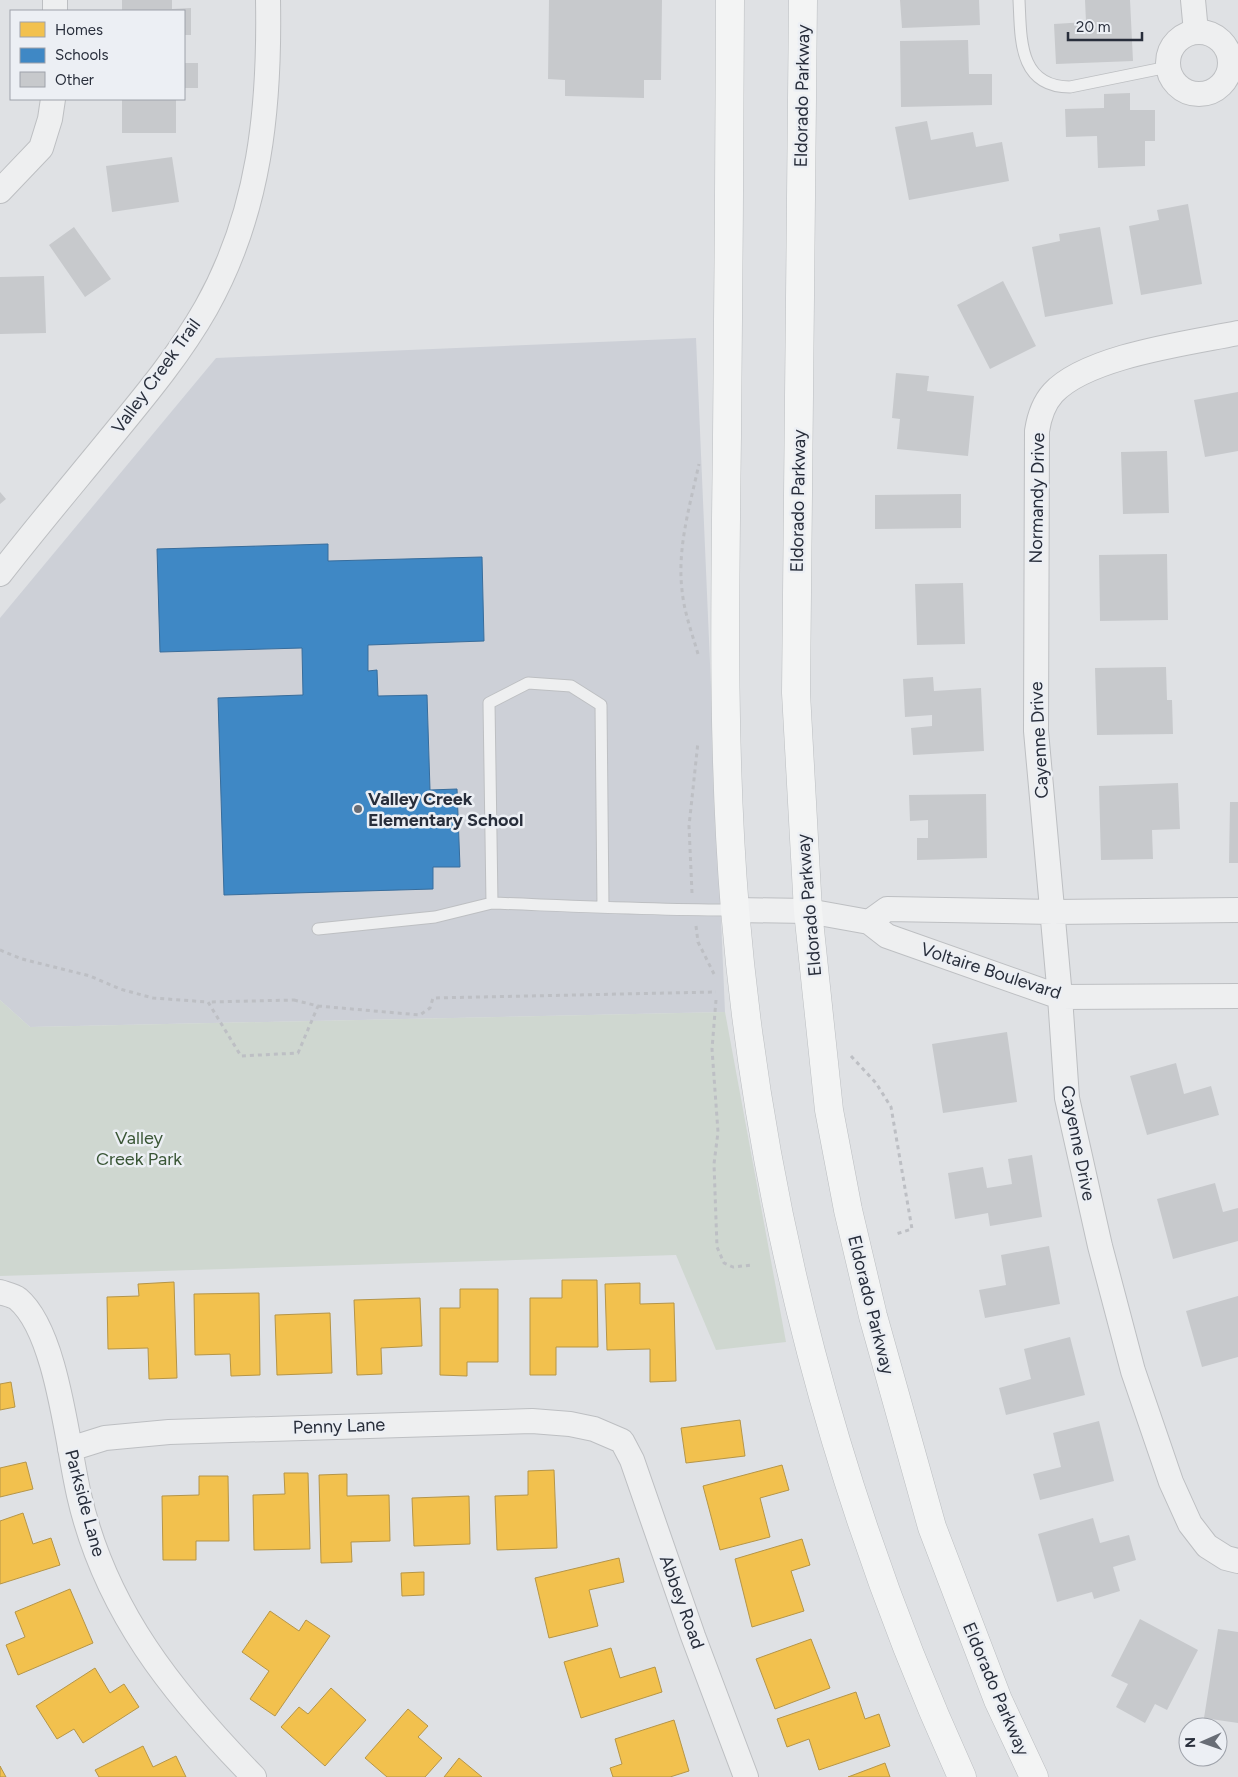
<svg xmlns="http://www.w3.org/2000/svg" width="1238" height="1777" viewBox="0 0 1238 1777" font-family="Figtree,sans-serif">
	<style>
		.built { fill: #cdd0d7 }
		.green { fill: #cfd7d0 }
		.homes { fill: #f2c14e; stroke: #b59548 }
		.schools { fill: #3f88c5; stroke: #386d9c }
		.building { fill: #c7c9cc }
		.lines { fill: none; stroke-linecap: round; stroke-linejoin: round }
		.lane-casing { stroke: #bdbfc2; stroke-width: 13 }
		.street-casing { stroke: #bdbfc2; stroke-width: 26 }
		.primary-casing { stroke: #bbbec1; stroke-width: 29 }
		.path { stroke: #bdbfc4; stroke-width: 3; stroke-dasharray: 4 4; stroke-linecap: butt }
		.lane { stroke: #eeeff0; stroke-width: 11 }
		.street { stroke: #eeeff0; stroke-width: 24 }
		.primary { stroke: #f3f4f4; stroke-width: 28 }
		.poi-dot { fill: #686d76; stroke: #eceff4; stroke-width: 2 }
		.labels { text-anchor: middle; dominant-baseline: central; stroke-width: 5; stroke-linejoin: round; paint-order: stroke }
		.street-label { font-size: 18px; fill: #282e3b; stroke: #eceff4 }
		.poi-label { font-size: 18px; font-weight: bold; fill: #282e3b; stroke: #eceff4; text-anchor: start }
		.park-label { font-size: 18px; fill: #3a5636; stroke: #eceff4 }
	</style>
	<rect width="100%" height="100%" fill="#dfe1e4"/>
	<path class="built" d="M696 338 725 1012 30 1027 0 1000V618L216 358Z"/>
	<path class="green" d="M0 1000 30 1027 725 1012 786 1342 716 1350 676 1255 0 1276Z"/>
	<path class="homes" d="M562 1280H597L598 1347H556V1375H530V1298H562Z
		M174 1282 177 1378 149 1379 148 1348 108 1349 107 1297 139 1296 138 1284Z
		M640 1283V1304L674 1303 676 1381 650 1382V1349L607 1350 605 1284Z
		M460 1289H498V1362H467V1376L440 1375V1308H460Z
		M259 1293 260 1375 231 1376 230 1354 195 1355 194 1294Z
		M420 1298 422 1346 381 1348 382 1374 357 1375 354 1300Z
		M330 1313 332 1373 277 1375 275 1315Z
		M11 1382 15 1407 0 1410V1384Z
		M740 1420 745 1456 686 1463 681 1428Z
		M26 1462 33 1489 0 1497V1468Z
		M782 1465 789 1490 760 1498 770 1537 720 1550 703 1486Z
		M554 1470 557 1548 497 1550 495 1496 528 1495V1471Z
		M284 1473H308L310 1549 254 1550 253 1495 285 1494Z
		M347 1474V1496L389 1495 390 1541 351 1542 352 1562 321 1563 319 1475Z
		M199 1476H228L229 1541H196V1560H163L162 1496 199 1495Z
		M469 1496 470 1544 414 1546 412 1498Z
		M23 1513 33 1544 51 1538 60 1565 0 1584V1521Z
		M802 1539 810 1565 791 1571 804 1611 752 1627 735 1559Z
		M619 1558 624 1582 589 1590 598 1626 549 1638 535 1578Z
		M424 1572V1595L402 1596 401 1573Z
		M70 1589 93 1643 18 1675 6 1645 25 1637 15 1612Z
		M270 1611 299 1631 306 1620 330 1636 275 1716 250 1699 269 1671 242 1652Z
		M811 1639 830 1688 775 1709 756 1659Z
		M611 1648 620 1678 655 1667 662 1692 581 1718 564 1662Z
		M95 1668 110 1693 124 1684 139 1707 83 1743 74 1729 57 1739 36 1706Z
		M331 1688 366 1720 325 1766 281 1727 299 1707 308 1714Z
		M856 1692 865 1719 879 1714 890 1746 819 1770 809 1739 787 1747 777 1719Z
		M408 1709 428 1726 418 1737 442 1758 425 1777H387L365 1758Z
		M674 1720 689 1771 670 1777H613L610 1768 622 1764 615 1739Z
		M143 1746 153 1767 176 1756 186 1777H99L95 1770Z
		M459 1758 482 1777H444Z
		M885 1763 890 1777H848Z
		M0 1766 6 1777H0Z"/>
	<path class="schools" d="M328 544V561L482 557 484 641 368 645V671L377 670 378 696 427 695 430 790 457 789 460 867H433V889L224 895 218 698 303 695 302 648 160 652 157 549Z"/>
	<path class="building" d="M122 0H172V9L191 8V35H184V11H122Z
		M549 0H662L661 80H644V98L565 96V80L548 79Z
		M900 0H979L980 25 902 28Z
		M1085 0H1130L1133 61 1056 64 1054 24 1086 22Z
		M968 40 969 74H992V105L901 107 900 41Z
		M184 63H198V88H184Z
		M1130 93V110H1155V141H1145V166L1098 168 1097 136 1066 137 1065 109 1104 108V94Z
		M122 99H176V133H122Z
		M927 121 931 140 973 132 976 147 1002 142 1009 181 909 200 895 127Z
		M172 157 179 202 112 212 106 166Z
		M1188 204 1202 284 1141 295 1129 226 1159 220 1157 210Z
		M74 227 111 279 85 297 49 245Z
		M1100 227 1113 304 1045 317 1032 247 1060 241 1059 234Z
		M44 276 46 333 0 334V277Z
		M1003 281 1036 346 990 369 957 305Z
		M896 373 929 376 927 391 974 396 968 456 897 449 900 419 892 418Z
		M1238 392V451L1205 457 1194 400Z
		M1167 451 1169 513 1123 514 1121 452Z
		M0 492 6 499 0 504Z
		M961 494V528L875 529V495Z
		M1167 554 1168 620 1100 621 1099 555Z
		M963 583 965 644 917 645 915 584Z
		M1166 667 1167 700H1172L1173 734 1097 735 1095 668Z
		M933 677 934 691 981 688 984 751 913 755 911 728 932 726V715L905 717 903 679Z
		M1178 783 1180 829 1152 830 1153 859 1101 860 1099 786Z
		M986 794 987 858 917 860V838H928V820L910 821 909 795Z
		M1230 802H1238V863H1229Z
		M1007 1032 1017 1102 943 1113 932 1044Z
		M1176 1063 1184 1094 1211 1086 1219 1115 1147 1135 1130 1076Z
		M1032 1155 1042 1217 990 1226 988 1213 955 1219 948 1173 983 1167 987 1188 1012 1184 1008 1159Z
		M1215 1183 1223 1212 1238 1208V1241L1173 1259 1157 1199Z
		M1049 1246 1060 1304 985 1318 979 1290 1006 1285 1001 1255Z
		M1238 1296V1357L1202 1367 1186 1311Z
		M1070 1337 1085 1395 1006 1415 999 1388 1031 1379 1024 1349Z
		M1099 1421 1114 1481 1040 1500 1033 1474 1061 1467 1053 1433Z
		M1093 1518 1100 1543 1129 1535 1136 1560 1113 1567 1120 1591 1094 1599 1092 1592 1057 1602 1038 1534Z
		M1140 1619 1198 1650 1167 1710 1155 1704 1145 1723 1116 1707 1128 1684 1111 1676Z
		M1218 1629 1238 1632V1723L1204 1718Z"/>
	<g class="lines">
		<g class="lane-casing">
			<path id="lane" d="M1019 0C1021 38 1018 87 1070 87L1168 67
				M603 907 601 705 571 686 528 683 489 703 492 903C573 906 654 910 735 910
				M318 929 435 917 492 903"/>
		</g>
		<g class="street-casing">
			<path id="street" d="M1193 0 1196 32
				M55 11V0
				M1168 63a31 31 0 1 1 62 0a31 31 0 1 1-62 0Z
				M0 191 41 148 50 119 53 99
				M1238 333C1189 343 1087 356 1053 393 1043 404 1039 418 1037 431L1036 731 1060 997 1067 1098 1100 1246 1133 1371 1171 1482 1190 1524 1207 1546 1226 1558 1238 1561
				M0 574C38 525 78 478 117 430 149 391 181 352 206 308 260 212 270 108 268 0
				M735 910 808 911 869 922 887 936 1060 997 1238 996
				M869 922 887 909 1053 912 1238 910
				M0 1292C5 1294 13 1295 18 1299 57 1332 67 1443 79 1495 105 1610 173 1694 254 1777
				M70 1449 105 1438 169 1432 532 1421 570 1424 594 1429 622 1441 632 1460 693 1636 746 1777"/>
		</g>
		<g class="primary-casing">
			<path id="primary" d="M730 0C729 146 729 291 727 437 725 595 722 752 735 910 760 1209 838 1504 962 1777
				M803 0 796 693 808 911 829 1110 848 1210 873 1316 932 1527 998 1700 1034 1777"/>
		</g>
		<path class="path" d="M698 654C692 633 684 612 682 590 677 548 690 505 699 464
			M692 893 689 826 698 742
			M696 926 698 942 714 974
			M0 950 22 959 90 976 120 989 153 998 208 1002
			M294 1000 318 1006 298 1053 241 1056 208 1002Z
			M716 1000 712 1049 718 1132 714 1164 717 1247 724 1263 733 1267 752 1265
			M318 1006 420 1015 430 1008 433 998 716 992
			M851 1056 876 1083 891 1107 912 1229 896 1234"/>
		<use href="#lane" class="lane"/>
		<use href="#street" class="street"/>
		<use href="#primary" class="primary"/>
	</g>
	<circle class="poi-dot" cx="358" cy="809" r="5"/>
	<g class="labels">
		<g class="street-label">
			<text transform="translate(802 96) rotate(-89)">Eldorado Parkway</text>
			<text transform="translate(156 376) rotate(-54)">Valley Creek Trail</text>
			<text transform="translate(1037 498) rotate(-89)">Normandy Drive</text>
			<text transform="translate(798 501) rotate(-89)">Eldorado Parkway</text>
			<text transform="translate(1039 740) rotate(-93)">Cayenne Drive</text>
			<text transform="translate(809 905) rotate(-95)">Eldorado Parkway</text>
			<text transform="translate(991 971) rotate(18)">Voltaire Boulevard</text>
			<text transform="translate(1078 1143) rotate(79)">Cayenne Drive</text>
			<text transform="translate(871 1305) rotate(76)">Eldorado Parkway</text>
			<text transform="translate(339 1426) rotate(-2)">Penny Lane</text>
			<text transform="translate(85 1503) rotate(75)">Parkside Lane</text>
			<text transform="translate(682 1602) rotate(70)">Abbey Road</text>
			<text transform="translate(996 1689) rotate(67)">Eldorado Parkway</text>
		</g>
		<g class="poi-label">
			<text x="368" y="799">Valley Creek<tspan x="368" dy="21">Elementary School</tspan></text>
		</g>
		<g class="park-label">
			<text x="139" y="1138">Valley<tspan x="139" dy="21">Creek Park</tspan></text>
		</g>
	</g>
	<rect x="10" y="10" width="175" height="90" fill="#eceff4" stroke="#9ea2aa"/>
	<rect x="20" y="22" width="25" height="15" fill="#f2c14e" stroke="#9ea2aa"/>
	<text x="55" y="35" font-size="15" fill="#282e3b">Homes</text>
	<rect x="20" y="48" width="25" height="15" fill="#3f88c5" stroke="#9ea2aa"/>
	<text x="55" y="60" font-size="15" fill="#282e3b">Schools</text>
	<rect x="20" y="72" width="25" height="15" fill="#c7c9cc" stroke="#9ea2aa"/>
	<text x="55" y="85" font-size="15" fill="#282e3b">Other</text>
	<g transform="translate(1203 1742) rotate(268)"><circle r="24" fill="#eceff4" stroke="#9ea2aa"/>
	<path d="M0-4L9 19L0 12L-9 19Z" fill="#686d76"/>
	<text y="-8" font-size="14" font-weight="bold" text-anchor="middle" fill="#282e3b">N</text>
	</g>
	<path d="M1068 32v8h74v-8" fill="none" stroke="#282e3b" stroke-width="2.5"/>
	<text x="1076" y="32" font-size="15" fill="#282e3b" stroke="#eceff4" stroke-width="4" paint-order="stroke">20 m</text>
</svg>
